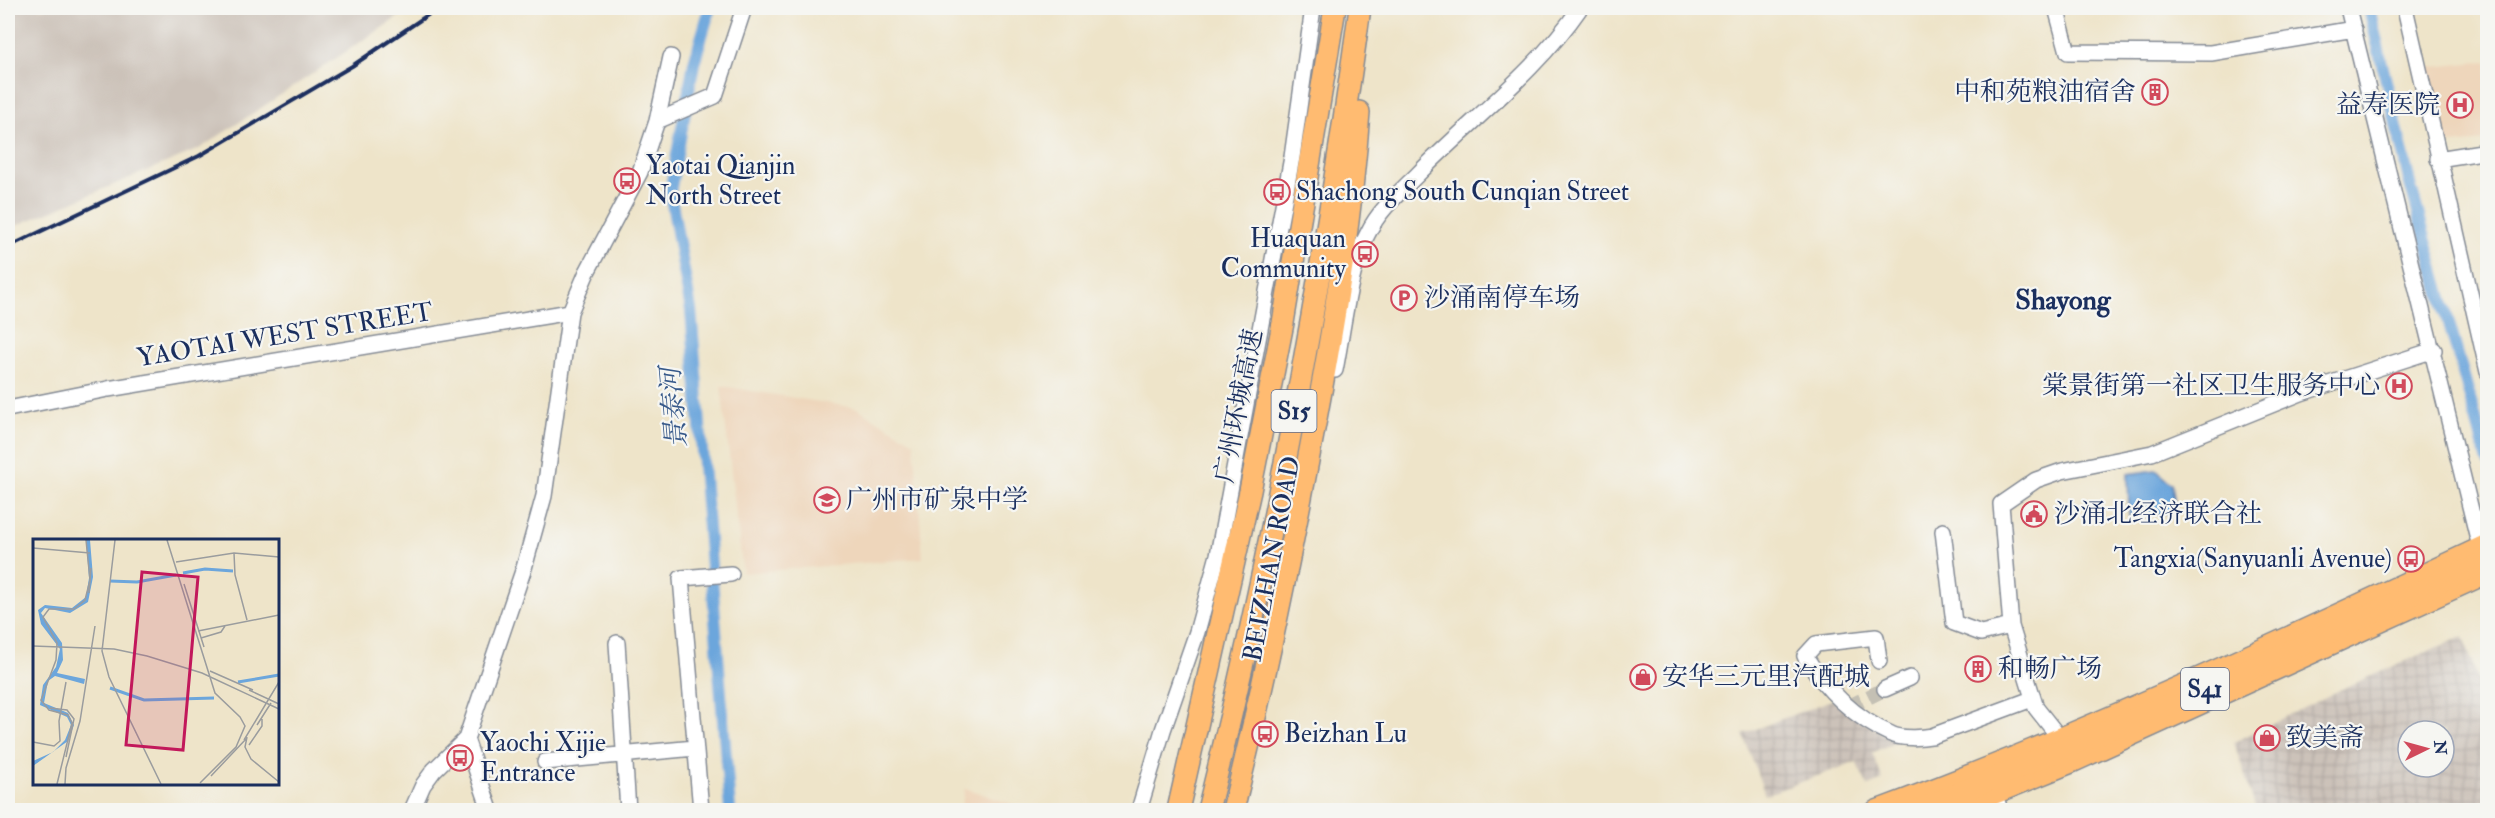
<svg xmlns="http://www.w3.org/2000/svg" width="2495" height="818" viewBox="0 0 2495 818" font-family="'IM FELL Double Pica','Noto Serif SC',serif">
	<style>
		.built { fill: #eed6bb }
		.industrial { fill: url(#industrial-grid); fill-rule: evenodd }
		.railway { fill: #ccc2b9 }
		.water { fill: #6ca6dc; stroke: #446a9d; stroke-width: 1.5 }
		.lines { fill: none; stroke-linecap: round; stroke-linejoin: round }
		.canal { stroke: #6ca6dc; stroke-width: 12 }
		.minor-tunnel { stroke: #c4c0b4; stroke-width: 15; stroke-dasharray: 15 8; stroke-linecap: butt }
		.minor-casing { stroke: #848a94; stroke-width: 18 }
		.major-casing { stroke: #848a94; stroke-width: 21 }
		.highway-casing { stroke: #848a94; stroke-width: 24 }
		.minor { stroke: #fff; stroke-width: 15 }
		.major { stroke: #ffbb71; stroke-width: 18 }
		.highway { stroke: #ffbb71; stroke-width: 21 }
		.rail { stroke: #1b2f5e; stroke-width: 4 }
		.labels { text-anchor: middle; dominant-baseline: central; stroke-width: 4.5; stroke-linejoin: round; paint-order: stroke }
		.shield { fill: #f6f6f2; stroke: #5d6b8a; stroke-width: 1.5 }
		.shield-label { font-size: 24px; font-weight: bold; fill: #1b2f5e }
		.poi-label { font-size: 26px; fill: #1b2f5e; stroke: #f6f6f2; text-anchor: start }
		.street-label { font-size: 26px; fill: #1b2f5e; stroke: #f6f6f2 }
		.water-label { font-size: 27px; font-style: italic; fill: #37598a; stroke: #f6f6f2 }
		.quarter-label { font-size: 28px; font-weight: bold; fill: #1b2f5e; stroke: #f6f6f2 }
		.inset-river { fill: none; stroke: #6ca6dc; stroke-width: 3 }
		.inset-road { fill: none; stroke: #9a9c9e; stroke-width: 1.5 }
		.view { fill: #c2185b; fill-opacity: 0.15; stroke: #c2185b; stroke-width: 3 }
		.inset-edge { fill: none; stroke: #1b2f5e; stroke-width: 3 }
	</style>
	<defs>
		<pattern id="industrial-grid" width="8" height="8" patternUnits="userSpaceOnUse" patternTransform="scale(1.5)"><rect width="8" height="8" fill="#ccc2b9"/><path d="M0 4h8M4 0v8" fill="none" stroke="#afa7a1"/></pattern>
	</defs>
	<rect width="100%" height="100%" fill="#f6f6f2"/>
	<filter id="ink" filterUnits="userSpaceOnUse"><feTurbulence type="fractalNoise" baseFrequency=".0167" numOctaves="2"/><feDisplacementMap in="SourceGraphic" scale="12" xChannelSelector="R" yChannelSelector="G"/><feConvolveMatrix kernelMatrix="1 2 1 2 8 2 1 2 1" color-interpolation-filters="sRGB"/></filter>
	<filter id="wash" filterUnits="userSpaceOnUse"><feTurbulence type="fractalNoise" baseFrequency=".008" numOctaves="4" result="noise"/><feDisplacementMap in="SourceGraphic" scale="24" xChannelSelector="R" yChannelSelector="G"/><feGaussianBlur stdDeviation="1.35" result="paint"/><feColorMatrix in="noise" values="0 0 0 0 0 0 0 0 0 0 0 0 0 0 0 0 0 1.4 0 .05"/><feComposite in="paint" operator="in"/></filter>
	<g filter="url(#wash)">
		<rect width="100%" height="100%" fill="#eee4c9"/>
		<path class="built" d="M2487 61V141L2439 145 2425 68Z
			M721 386 857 408 914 442 923 558 743 573Z
			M965 788 1028 810H961Z"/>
		<path class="industrial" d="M2464 636 2487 710V810H2256L2234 742 2350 685ZM2408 731H2444V767H2408Z
			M1832 700 1895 742 1872 753 1883 780 1868 786 1856 762 1765 795 1743 734Z"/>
		<path class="railway" d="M8 8H412L199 149 8 229Z"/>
		<path class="water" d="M2156 470 2172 484 2176 512 2129 516 2128 474Z"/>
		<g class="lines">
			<path class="canal" d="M710 8 694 63 670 192 691 310 730 810
				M2369 8 2410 184 2488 462"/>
		</g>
	</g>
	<g filter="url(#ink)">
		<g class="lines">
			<path class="minor-tunnel" d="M1848 707 1885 689"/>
			<g class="minor-casing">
				<path id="minor" d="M2056 8 2068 52 2211 53 2354 29
					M2348 8 2480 547
					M2405 8 2488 372
					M657 121 715 96 744 8
					M2438 159 2488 151
					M1335 370C1343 330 1349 268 1368 233 1379 210 1400 192 1418 174 1472 119 1536 72 1580 8
					M8 409 108 389 570 312
					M1943 531 1954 623 1981 633 2011 626
					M617 643 628 810
					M1879 661 1876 637 1816 644 1805 656C1825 689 1856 719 1891 734 1900 739 1922 738 1932 736L2032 699
					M1885 689 1910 678
					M2059 737 2036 708 2011 626 2001 504 2036 480 2062 471 2152 453 2301 393 2434 350
					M466 739 490 810
					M545 762 695 748
					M1995 795 2000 810
					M412 810 423 785 434 770 466 739 524 568 544 496 570 312 587 272 640 172 657 121 671 57
					M701 810 681 578 731 574
					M1139 810 1163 730 1197 632 1218 555 1292 157 1313 8"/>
			</g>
			<g class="major-casing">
				<path id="major" d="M1875 810C2084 733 2286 638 2488 543
					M1957 810 2073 763 2488 574"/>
			</g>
			<g class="highway-casing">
				<path id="highway" d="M1178 810 1250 491 1283 323 1335 8
					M1208 810C1274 546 1323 277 1360 8
					M1233 810C1263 689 1288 568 1311 445 1332 335 1351 225 1359 112
					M1919 810 2233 677 2488 560"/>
			</g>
			<use href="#minor" class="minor"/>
			<use href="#major" class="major"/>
			<use href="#highway" class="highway"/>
			<path class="rail" d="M8 247 199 156 352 66 438 8"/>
		</g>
	</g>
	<defs>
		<g id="building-ring" transform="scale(1.35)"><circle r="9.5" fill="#f6f6f2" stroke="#d1495b" stroke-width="1.5"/><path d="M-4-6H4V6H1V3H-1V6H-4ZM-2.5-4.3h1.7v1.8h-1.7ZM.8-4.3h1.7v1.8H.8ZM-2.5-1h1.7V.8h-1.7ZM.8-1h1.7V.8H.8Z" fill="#d1495b"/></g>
		<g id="hospital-ring" transform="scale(1.35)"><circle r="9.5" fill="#f6f6f2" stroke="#d1495b" stroke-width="1.5"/><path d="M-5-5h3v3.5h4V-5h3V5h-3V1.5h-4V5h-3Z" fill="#d1495b"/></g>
		<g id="bus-ring" transform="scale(1.35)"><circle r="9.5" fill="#f6f6f2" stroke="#d1495b" stroke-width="1.5"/><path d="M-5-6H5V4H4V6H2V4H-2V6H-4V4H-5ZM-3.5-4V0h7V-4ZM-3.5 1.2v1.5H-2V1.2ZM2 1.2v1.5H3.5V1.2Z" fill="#d1495b"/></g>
		<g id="parking-ring" transform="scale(1.35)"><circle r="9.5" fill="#f6f6f2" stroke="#d1495b" stroke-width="1.5"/><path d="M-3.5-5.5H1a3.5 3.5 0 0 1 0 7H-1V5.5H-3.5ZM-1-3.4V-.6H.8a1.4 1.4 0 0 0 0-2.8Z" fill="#d1495b"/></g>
		<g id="school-ring" transform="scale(1.35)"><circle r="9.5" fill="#f6f6f2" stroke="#d1495b" stroke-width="1.5"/><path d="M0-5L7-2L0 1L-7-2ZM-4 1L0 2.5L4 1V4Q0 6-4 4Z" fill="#d1495b"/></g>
		<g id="civic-ring" transform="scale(1.35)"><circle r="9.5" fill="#f6f6f2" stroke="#d1495b" stroke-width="1.5"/><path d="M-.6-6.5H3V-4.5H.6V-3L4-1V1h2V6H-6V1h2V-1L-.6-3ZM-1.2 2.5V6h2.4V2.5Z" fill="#d1495b"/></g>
		<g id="shop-ring" transform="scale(1.35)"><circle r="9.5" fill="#f6f6f2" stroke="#d1495b" stroke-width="1.5"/><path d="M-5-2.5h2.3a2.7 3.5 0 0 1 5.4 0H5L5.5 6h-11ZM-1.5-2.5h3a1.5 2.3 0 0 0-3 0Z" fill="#d1495b"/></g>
	</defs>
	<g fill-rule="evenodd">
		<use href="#building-ring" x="2155" y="92"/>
		<use href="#hospital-ring" x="2460" y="105"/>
		<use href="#bus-ring" x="627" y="181"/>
		<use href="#bus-ring" x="1277" y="192"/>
		<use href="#bus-ring" x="1365" y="254"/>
		<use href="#parking-ring" x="1404" y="298"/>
		<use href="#hospital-ring" x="2399" y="386"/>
		<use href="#school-ring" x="827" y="500"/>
		<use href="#civic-ring" x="2034" y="514"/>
		<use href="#bus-ring" x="2411" y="559"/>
		<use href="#building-ring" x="1978" y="669"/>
		<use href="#shop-ring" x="1643" y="677"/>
		<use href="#bus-ring" x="1265" y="734"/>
		<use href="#shop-ring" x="2267" y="738"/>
		<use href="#bus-ring" x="460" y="758"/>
	</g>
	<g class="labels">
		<g class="shield">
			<rect x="1271.5" y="390" width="45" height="42" rx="4.5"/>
			<rect x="2181" y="668" width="48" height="42" rx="4.5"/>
		</g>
		<g class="shield-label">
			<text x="1294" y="411">S15</text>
			<text x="2205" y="689">S41</text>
		</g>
		<g class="poi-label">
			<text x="2136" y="92" text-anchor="end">中和苑粮油宿舍</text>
			<text x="2440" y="105" text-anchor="end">益寿医院</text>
			<text x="646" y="166">Yaotai Qianjin<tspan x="646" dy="30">North Street</tspan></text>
			<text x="1296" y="192">Shachong South Cunqian Street</text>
			<text x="1346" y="239" text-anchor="end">Huaquan<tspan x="1346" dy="30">Community</tspan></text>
			<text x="1424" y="298">沙涌南停车场</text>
			<text x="2380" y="386" text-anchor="end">棠景街第一社区卫生服务中心</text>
			<text x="846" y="500">广州市矿泉中学</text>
			<text x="2054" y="514">沙涌北经济联合社</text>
			<text x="2392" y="559" text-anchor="end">Tangxia(Sanyuanli Avenue)</text>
			<text x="1998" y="669">和畅广场</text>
			<text x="1662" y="677">安华三元里汽配城</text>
			<text x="1284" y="734">Beizhan Lu</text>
			<text x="2286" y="738">致美斋</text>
			<text x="480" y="743">Yaochi Xijie<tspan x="480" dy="30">Entrance</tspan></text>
		</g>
		<g class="street-label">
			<text transform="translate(285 335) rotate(-9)">YAOTAI WEST STREET</text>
			<text transform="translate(1239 406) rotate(-79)">广州环城高速</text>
			<text transform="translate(1272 559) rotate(-79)">BEIZHAN ROAD</text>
		</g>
		<g class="water-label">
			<text transform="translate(674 408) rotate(-95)">景泰河</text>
		</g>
		<g class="quarter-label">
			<text x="2063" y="300">Shayong</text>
		</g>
	</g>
	<g transform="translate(33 539)">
		<rect width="246" height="246" fill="#eee4c9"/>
		<path d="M53 1H57L60 38 55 63 37 74 12 69 8 74 29 104 30 121 24 134 52 140 51 145 22 137 15 142 11 164 35 174 41 186 35 202 0 227V222L20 213 32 201 38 186 34 178 7 166 10 146 23 128 27 110 8 85 5 71 12 66 39 69 53 58 56 39Z" fill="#6ca6dc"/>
		<path class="inset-river" d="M150 34 172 30 200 32M77 42 104 43 143 36M205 143 246 136M77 149 111 161 181 159"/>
		<path class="inset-road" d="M82 1 69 112 76 138 128 245M134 1 182 154 207 178 212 187 203 208 167 244M0 9 57 14M201 14 202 36 214 81M143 23 201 14 246 18M151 45 171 108M56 54 58 29M165 92 246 76M168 99 188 93 192 87M0 107 81 110 114 117 169 134 246 170M177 132 220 151M216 151 246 165M17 169 34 171 41 180 33 218M224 186 238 164M214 198 212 208 218 220 246 243M211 201 246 143M0 203 21 207 27 202 26 182 33 143M216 206 229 187V180M178 237 213 200M24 245 39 184 35 176 16 171 8 161 23 121 24 104 10 78 16 70H41L52 61 57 41 53 1M32 245 33 229 47 182 62 87"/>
		<path class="view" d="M109 33 165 38 150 211 93 206Z"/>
		<rect width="246" height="246" class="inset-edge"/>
	</g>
	<rect width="2495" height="818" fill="none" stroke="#f6f6f2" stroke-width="30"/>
	<g transform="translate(2426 749) rotate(85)"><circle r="28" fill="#f6f6f2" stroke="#9ea6b7" stroke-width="1.5"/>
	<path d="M0-4.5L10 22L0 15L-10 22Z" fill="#d1495b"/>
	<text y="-9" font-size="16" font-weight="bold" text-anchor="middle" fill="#1b2f5e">N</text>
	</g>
</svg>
